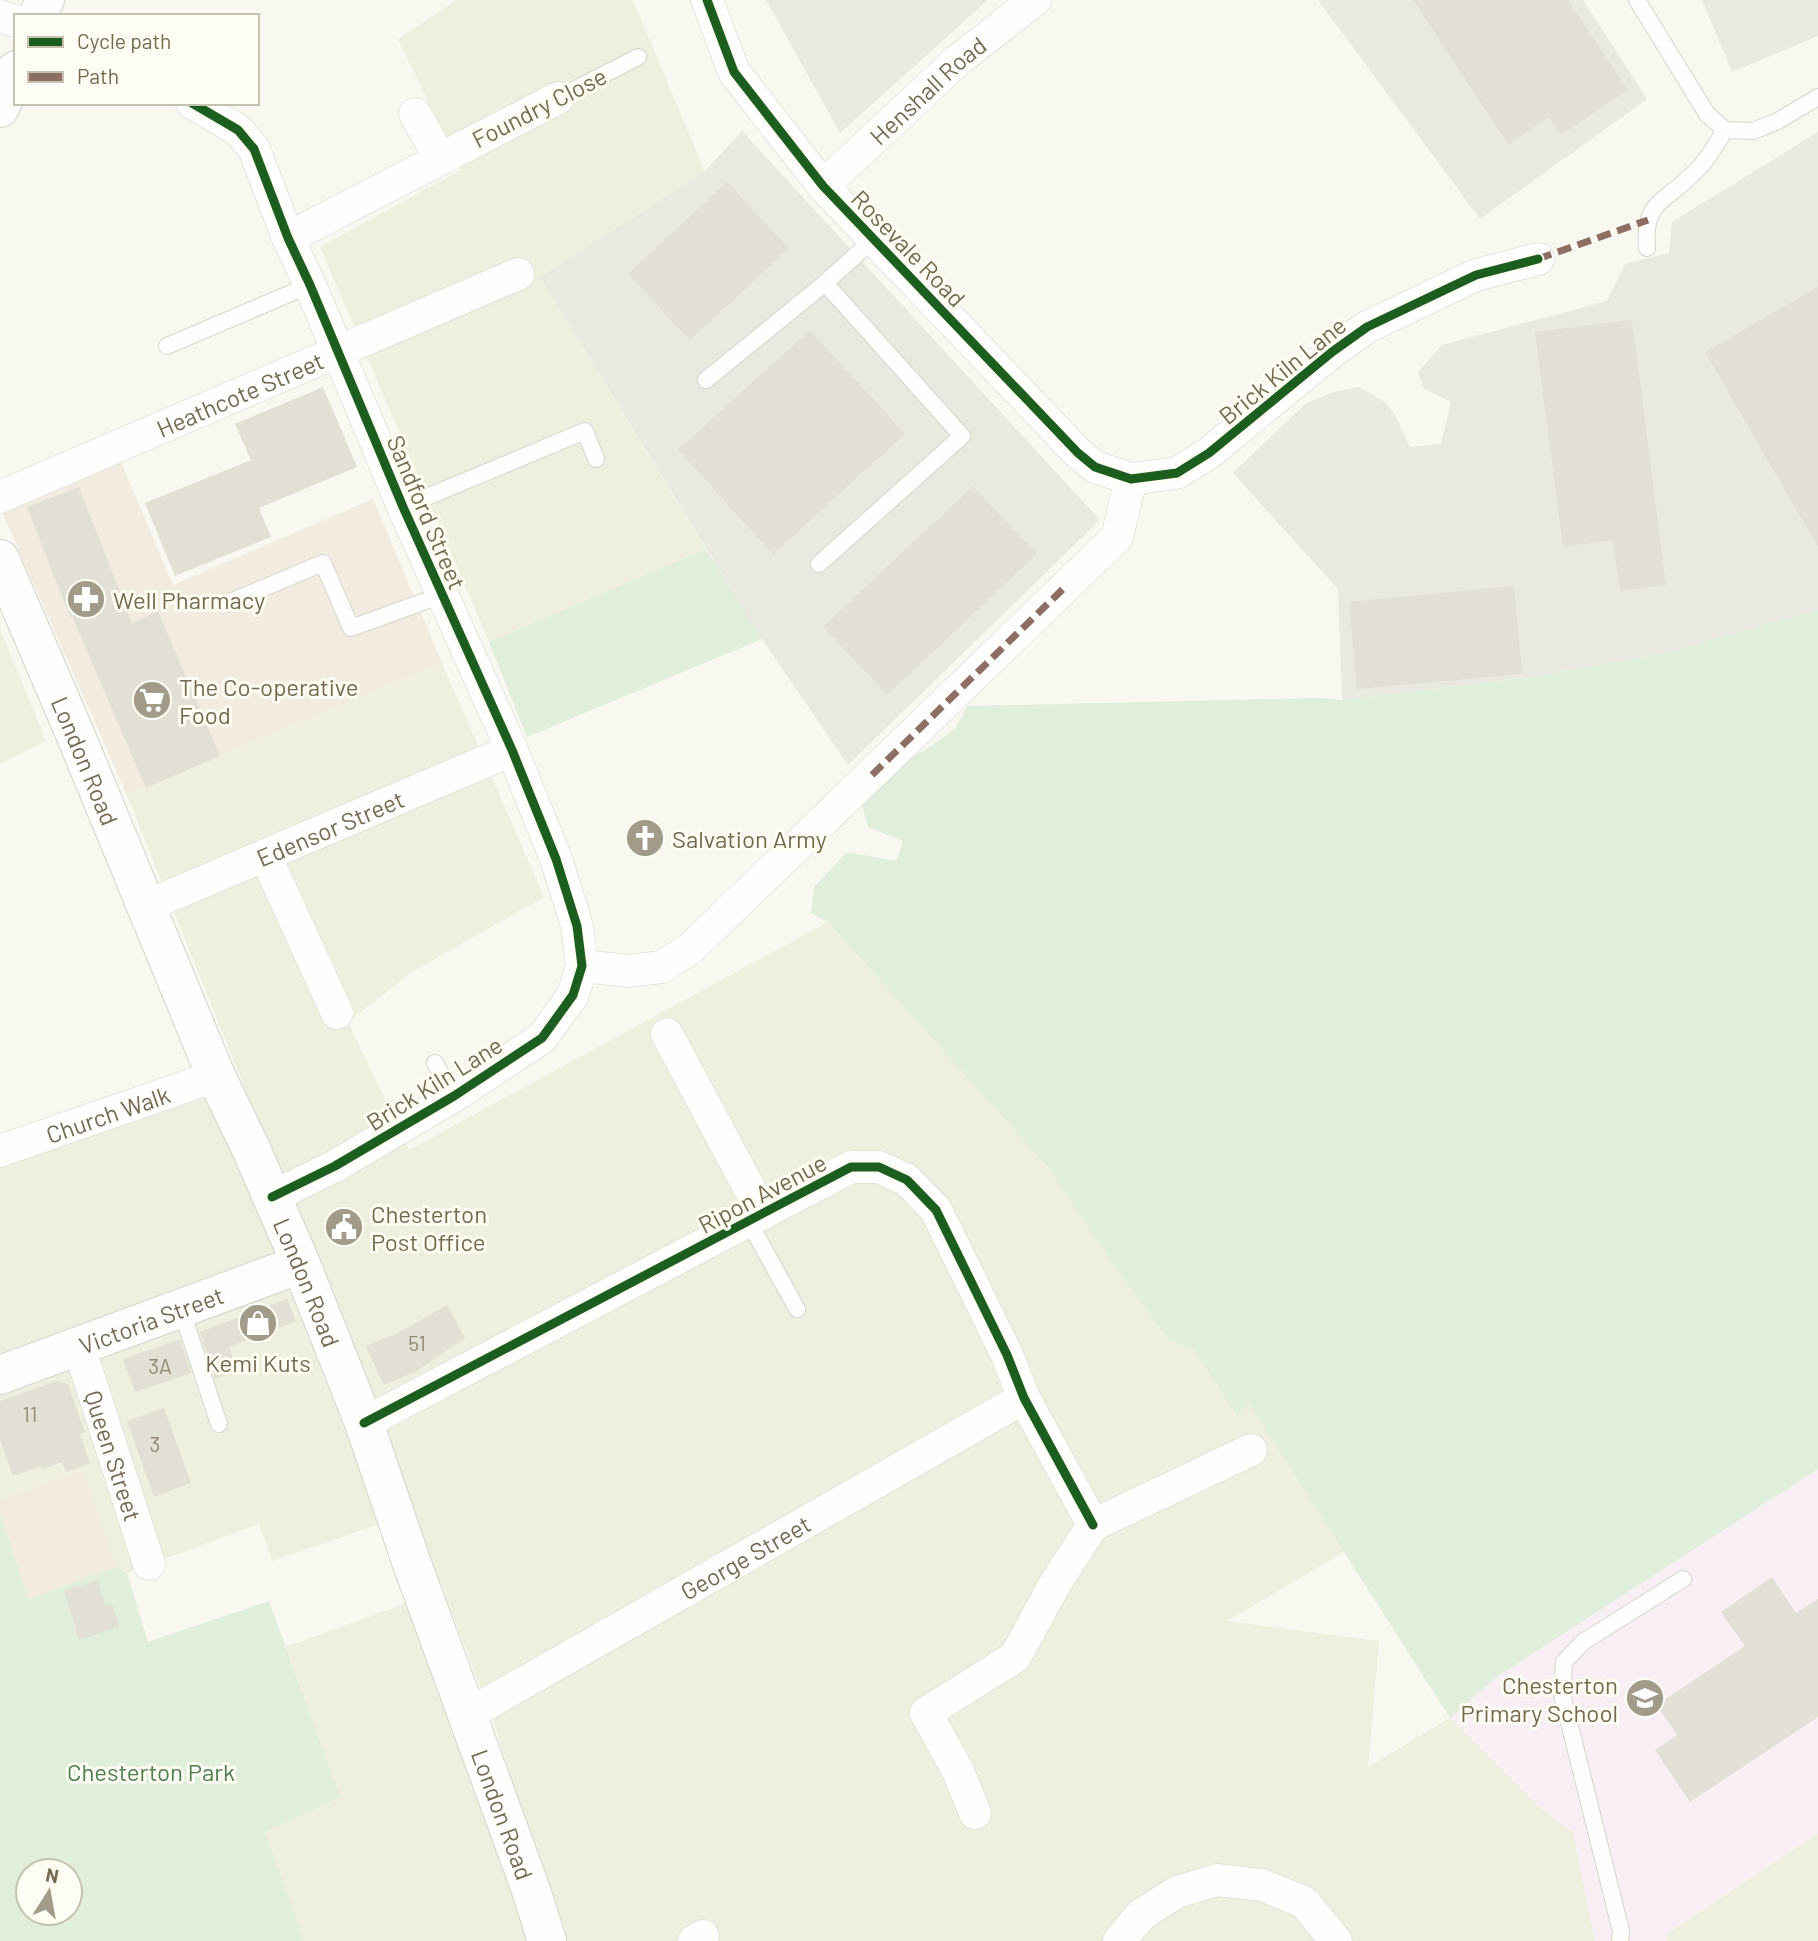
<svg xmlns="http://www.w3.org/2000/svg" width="1818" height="1941" viewBox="0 0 1818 1941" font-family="Barlow,sans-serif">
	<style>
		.residential { fill: #efefe0 }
		.commercial { fill: #f1ecdf }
		.industrial { fill: #eae9e0 }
		.education { fill: #f7eff4 }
		.green { fill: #e0eedc; fill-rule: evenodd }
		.building { fill: #e2dfd5 }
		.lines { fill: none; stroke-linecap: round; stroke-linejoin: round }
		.lane-casing { stroke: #d6d4cc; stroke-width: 18 }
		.street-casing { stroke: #d6d4cc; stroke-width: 33 }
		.secondary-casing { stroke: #d5d4cb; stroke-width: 40 }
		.lane { stroke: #fefefd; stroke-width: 16 }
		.street { stroke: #fefefd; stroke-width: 32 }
		.secondary { stroke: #fefefd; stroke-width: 38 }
		.quiet { stroke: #8d6e63; stroke-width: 7; stroke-dasharray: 14 7; stroke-linecap: butt }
		.cycleway-casing { stroke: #fdfdf3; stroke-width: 13 }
		.cycleway { stroke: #1b5e20; stroke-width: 9 }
		.labels { text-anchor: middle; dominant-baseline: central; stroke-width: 6; stroke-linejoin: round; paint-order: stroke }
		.number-label { font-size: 21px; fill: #908974 }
		.street-label { font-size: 24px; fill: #736a51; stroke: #fdfdf3 }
		.poi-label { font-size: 24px; fill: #736a51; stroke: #fdfdf3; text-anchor: start }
		.park-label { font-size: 24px; fill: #4e7d52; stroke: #fdfdf3 }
	</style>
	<rect width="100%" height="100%" fill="#f8f7f0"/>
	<path class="residential" d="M457 0H633L705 172 540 277 706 549 489 642 320 247 461 170 398 39Z
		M0 629 46 741 0 764Z
		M442 663 544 897 412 972 348 1022 409 1150 828 922 1219 1355 1344 1552 1227 1621 1379 1641 1368 1767 1450 1718 1537 1805 1573 1832 1595 1941H561L493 1720 384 1435 127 795Z
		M208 1097 286 1255 0 1358V1167Z
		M292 1287 383 1523 272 1561 259 1524 127 1573 117 1567 82 1470 0 1499V1388Z
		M415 1600 533 1941H304L264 1832 339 1797 286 1647Z
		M1818 1833V1941H1666L1669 1932Z"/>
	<path class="commercial" d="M121 462 173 585 373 499 442 663 127 795 2 512Z
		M82 1470 117 1567 28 1600 0 1512V1499Z"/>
	<path class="industrial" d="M766 0H988L840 133Z
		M1318 0H1583L1647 99 1480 219Z
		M1702 0H1818V36L1732 72Z
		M742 131 1100 520 848 765 762 639 540 277 704 172Z
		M1818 132V610L1666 653 1531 677 1342 700 1338 589 1233 473 1305 404 1330 393 1359 387 1385 402 1395 415 1410 447 1441 444 1451 402 1424 389 1418 372 1442 345 1607 301 1625 264 1669 253 1672 222Z"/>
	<path class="education" d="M1818 1469V1833L1669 1932 1666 1941H1595L1573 1832 1537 1805 1450 1718 1495 1678Z"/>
	<path class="green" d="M706 549 762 639 527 737 489 642Z
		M1818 610V1469L1495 1678 1450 1718 1249 1403 1237 1416 1194 1350 1169 1340 1122 1277 1048 1167 828 922 811 913 814 887 847 852 896 861 903 841 868 827 862 805 896 763 924 751 956 728 967 706 1321 698 1342 700 1531 677 1666 653Z
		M0 1512 28 1599 117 1567 127 1573 148 1642 269 1601 340 1797 265 1832 304 1941H0ZM28 1871H70V1913H28Z"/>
	<path class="building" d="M1413 0H1568L1628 90 1561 135 1549 117 1508 144Z
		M727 182 789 248 690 340 628 274Z
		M1818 287V547L1705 352Z
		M1632 320 1666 585 1620 591 1613 540 1563 547 1535 332Z
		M810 330 905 434 773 554 678 450Z
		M323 387 357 467 259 508 271 537 175 576 145 503 251 460 235 424Z
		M973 486 1037 554 887 695 823 627Z
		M79 487 132 623 158 611 220 756 146 788 72 616 70 617 27 507Z
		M1514 586 1522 674 1357 689 1349 602Z
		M287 1299 296 1321 229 1347 238 1370 215 1379 200 1332Z
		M447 1305 465 1338 415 1372 384 1385 366 1346 398 1333Z
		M180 1339 191 1373 135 1392 123 1359Z
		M57 1381 68 1384 85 1433 80 1434 90 1464 66 1472 62 1462 43 1469 42 1466 13 1476 0 1440V1401Z
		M164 1408 191 1483 154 1497 127 1421Z
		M1772 1577 1796 1613 1818 1599V1717L1690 1802 1655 1750 1677 1735 1657 1705 1745 1646 1721 1612Z
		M98 1580 105 1606 112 1604 119 1627 79 1640 64 1591Z"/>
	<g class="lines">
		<g class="lane-casing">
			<path id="lane" d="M1637 0 1707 114 1725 130 1753 131 1778 121 1818 97
				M558 98 638 57
				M1647 248C1643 201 1665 202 1693 174 1706 162 1716 145 1725 130
				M167 346 310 285
				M706 380 825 283
				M403 507 585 431 596 459
				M819 564 962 436 825 283 874 239
				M223 605 323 563 351 628 442 595
				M435 1063 454 1096
				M749 1222 797 1309
				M181 1309 219 1424
				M1620 1941 1621 1931 1562 1694 1564 1662 1583 1642 1683 1579"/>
		</g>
		<g class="street-casing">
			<g id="street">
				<path d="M707 0 734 72 823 186 1078 453 1095 467 1131 479 1177 473 1209 453 1332 352 1367 327 1476 275 1538 259"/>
				<path d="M0 16 16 21"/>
				<path d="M192 103 238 130 254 149 288 238 310 285 403 507 512 750 556 859 577 926 582 966 573 995 542 1038 454 1096 335 1166 272 1197"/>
				<path d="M415 114 440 158"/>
				<path id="s1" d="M823 186 958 60 1035 0"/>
				<path d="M288 238 558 98"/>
				<path id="s2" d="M0 497 518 274"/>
				<path d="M265 855 337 1013"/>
				<path id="s3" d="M146 906 512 750"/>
				<path d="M582 966 629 971 662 967 691 948 1117 537 1131 479"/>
				<path d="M667 1034 763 1214"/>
				<path id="s4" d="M0 1151 216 1076"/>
				<path id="s5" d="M79 1347 149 1564"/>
				<path d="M364 1423 851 1167H879L907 1180 936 1210 1007 1355 1024 1398 1093 1525"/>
				<path id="s6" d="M467 1715 1024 1398"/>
				<path d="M975 1813 958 1771 926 1713 1015 1657 1056 1582 1093 1525 1251 1450"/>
				<path d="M694 1941 703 1936"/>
				<path d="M1119 1941 1142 1914 1177 1892 1217 1880 1262 1885 1304 1902 1336 1941"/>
			</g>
		</g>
		<g class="secondary-casing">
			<g id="secondary">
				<path d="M38 16 45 0"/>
				<path d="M0 108 16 70"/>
				<path id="s7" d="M0 559 78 741 216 1076 252 1151 301 1264 364 1423 411 1561 531 1890 547 1941"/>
				<path id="s8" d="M0 1375 301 1264"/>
			</g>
		</g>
		<use href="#lane" class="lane"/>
		<use href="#street" class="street"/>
		<use href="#secondary" class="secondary"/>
		<path class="quiet" d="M1538 259 1648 220
			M872 775 1066 586"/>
		<g class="cycleway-casing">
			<path id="cycleway" d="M707 0 734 72 823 186 1078 453 1095 467 1131 479 1177 473 1209 453 1332 352 1367 327 1476 275 1538 259
				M192 103 238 130 254 149 288 238 310 285 403 507 512 750 556 859 577 926 582 966 573 995 542 1038 454 1096 335 1166 272 1197
				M364 1423 851 1167H879L907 1180 936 1210 1007 1355 1024 1398 1093 1525"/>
		</g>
		<use href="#cycleway" class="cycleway"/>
	</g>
	<defs>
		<g id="pharmacy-disc" transform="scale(2.0125)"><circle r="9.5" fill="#a29b89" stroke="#fdfdf3"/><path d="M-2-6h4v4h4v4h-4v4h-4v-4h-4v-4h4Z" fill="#fff"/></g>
		<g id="supermarket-disc" transform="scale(2.0125)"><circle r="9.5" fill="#a29b89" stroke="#fdfdf3"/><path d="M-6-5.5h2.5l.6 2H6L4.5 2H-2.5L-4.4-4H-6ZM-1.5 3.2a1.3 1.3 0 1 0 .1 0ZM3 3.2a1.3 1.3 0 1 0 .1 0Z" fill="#fff"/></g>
		<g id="church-disc" transform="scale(2.0125)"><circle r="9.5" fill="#a29b89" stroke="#fdfdf3"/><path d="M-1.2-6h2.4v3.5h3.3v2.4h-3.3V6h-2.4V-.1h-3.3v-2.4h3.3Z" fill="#fff"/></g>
		<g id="civic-disc" transform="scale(2.0125)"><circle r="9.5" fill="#a29b89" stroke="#fdfdf3"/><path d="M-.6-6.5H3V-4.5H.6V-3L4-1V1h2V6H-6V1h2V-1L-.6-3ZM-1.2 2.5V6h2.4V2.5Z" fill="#fff"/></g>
		<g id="shop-disc" transform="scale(2.0125)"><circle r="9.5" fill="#a29b89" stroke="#fdfdf3"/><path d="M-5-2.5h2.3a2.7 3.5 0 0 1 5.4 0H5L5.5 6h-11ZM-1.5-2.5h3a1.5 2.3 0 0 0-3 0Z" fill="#fff"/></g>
		<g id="school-disc" transform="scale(2.0125)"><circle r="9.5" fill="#a29b89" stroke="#fdfdf3"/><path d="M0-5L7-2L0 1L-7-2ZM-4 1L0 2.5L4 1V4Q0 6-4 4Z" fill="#fff"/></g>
	</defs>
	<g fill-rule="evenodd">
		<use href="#pharmacy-disc" x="86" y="599"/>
		<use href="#supermarket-disc" x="152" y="700"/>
		<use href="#church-disc" x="645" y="838"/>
		<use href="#civic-disc" x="344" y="1227"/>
		<use href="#shop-disc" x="258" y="1323"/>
		<use href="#school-disc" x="1645" y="1698"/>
	</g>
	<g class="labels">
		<g class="number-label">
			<text x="417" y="1342">51</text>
			<text x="160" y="1365">3A</text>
			<text x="30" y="1413">11</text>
			<text x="155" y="1443">3</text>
		</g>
		<g class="street-label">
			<text stroke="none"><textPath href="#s1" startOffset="142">Henshall Road</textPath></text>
			<text transform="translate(539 107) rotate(-27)">Foundry Close</text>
			<text transform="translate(909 248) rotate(46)">Rosevale Road</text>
			<text transform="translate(1282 370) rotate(-39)">Brick Kiln Lane</text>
			<text stroke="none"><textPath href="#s2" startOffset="261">Heathcote Street</textPath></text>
			<text transform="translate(427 512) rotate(67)">Sandford Street</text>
			<text stroke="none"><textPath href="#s7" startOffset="219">London Road</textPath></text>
			<text stroke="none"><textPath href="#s3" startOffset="200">Edensor Street</textPath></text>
			<text transform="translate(434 1083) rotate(-32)">Brick Kiln Lane</text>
			<text stroke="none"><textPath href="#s4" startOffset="114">Church Walk</textPath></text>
			<text transform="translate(762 1193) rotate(-28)">Ripon Avenue</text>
			<text stroke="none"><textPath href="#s7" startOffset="786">London Road</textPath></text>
			<text stroke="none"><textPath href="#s8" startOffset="161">Victoria Street</textPath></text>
			<text stroke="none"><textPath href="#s5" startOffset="114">Queen Street</textPath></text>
			<text stroke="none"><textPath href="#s6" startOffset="320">George Street</textPath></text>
			<text stroke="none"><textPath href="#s7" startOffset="1353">London Road</textPath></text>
		</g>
		<g class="poi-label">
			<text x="113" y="599">Well Pharmacy</text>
			<text x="179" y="686">The Co-operative<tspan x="179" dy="28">Food</tspan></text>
			<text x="672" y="838">Salvation Army</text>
			<text x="371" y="1213">Chesterton<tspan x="371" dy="28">Post Office</tspan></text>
			<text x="258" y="1362" text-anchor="middle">Kemi Kuts</text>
			<text x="1618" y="1684" text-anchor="end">Chesterton<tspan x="1618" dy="28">Primary School</tspan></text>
		</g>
		<g class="park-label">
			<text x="151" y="1771">Chesterton Park</text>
		</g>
	</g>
	<rect x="14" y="14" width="245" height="91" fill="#fdfdf3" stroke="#c6c2b2" stroke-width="2"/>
	<rect x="28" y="37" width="35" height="10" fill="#1b5e20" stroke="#c6c2b2" stroke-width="2"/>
	<text x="77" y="49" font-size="21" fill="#736a51">Cycle path</text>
	<rect x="28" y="72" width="35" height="10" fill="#8d6e63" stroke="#c6c2b2" stroke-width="2"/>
	<text x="77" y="84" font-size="21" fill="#736a51">Path</text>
	<g transform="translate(49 1892) rotate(11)"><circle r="33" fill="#fdfdf3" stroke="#c6c2b2" stroke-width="2"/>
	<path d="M0-5L12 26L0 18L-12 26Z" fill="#a29b89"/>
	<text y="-10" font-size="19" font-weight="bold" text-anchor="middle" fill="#736a51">N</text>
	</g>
</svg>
